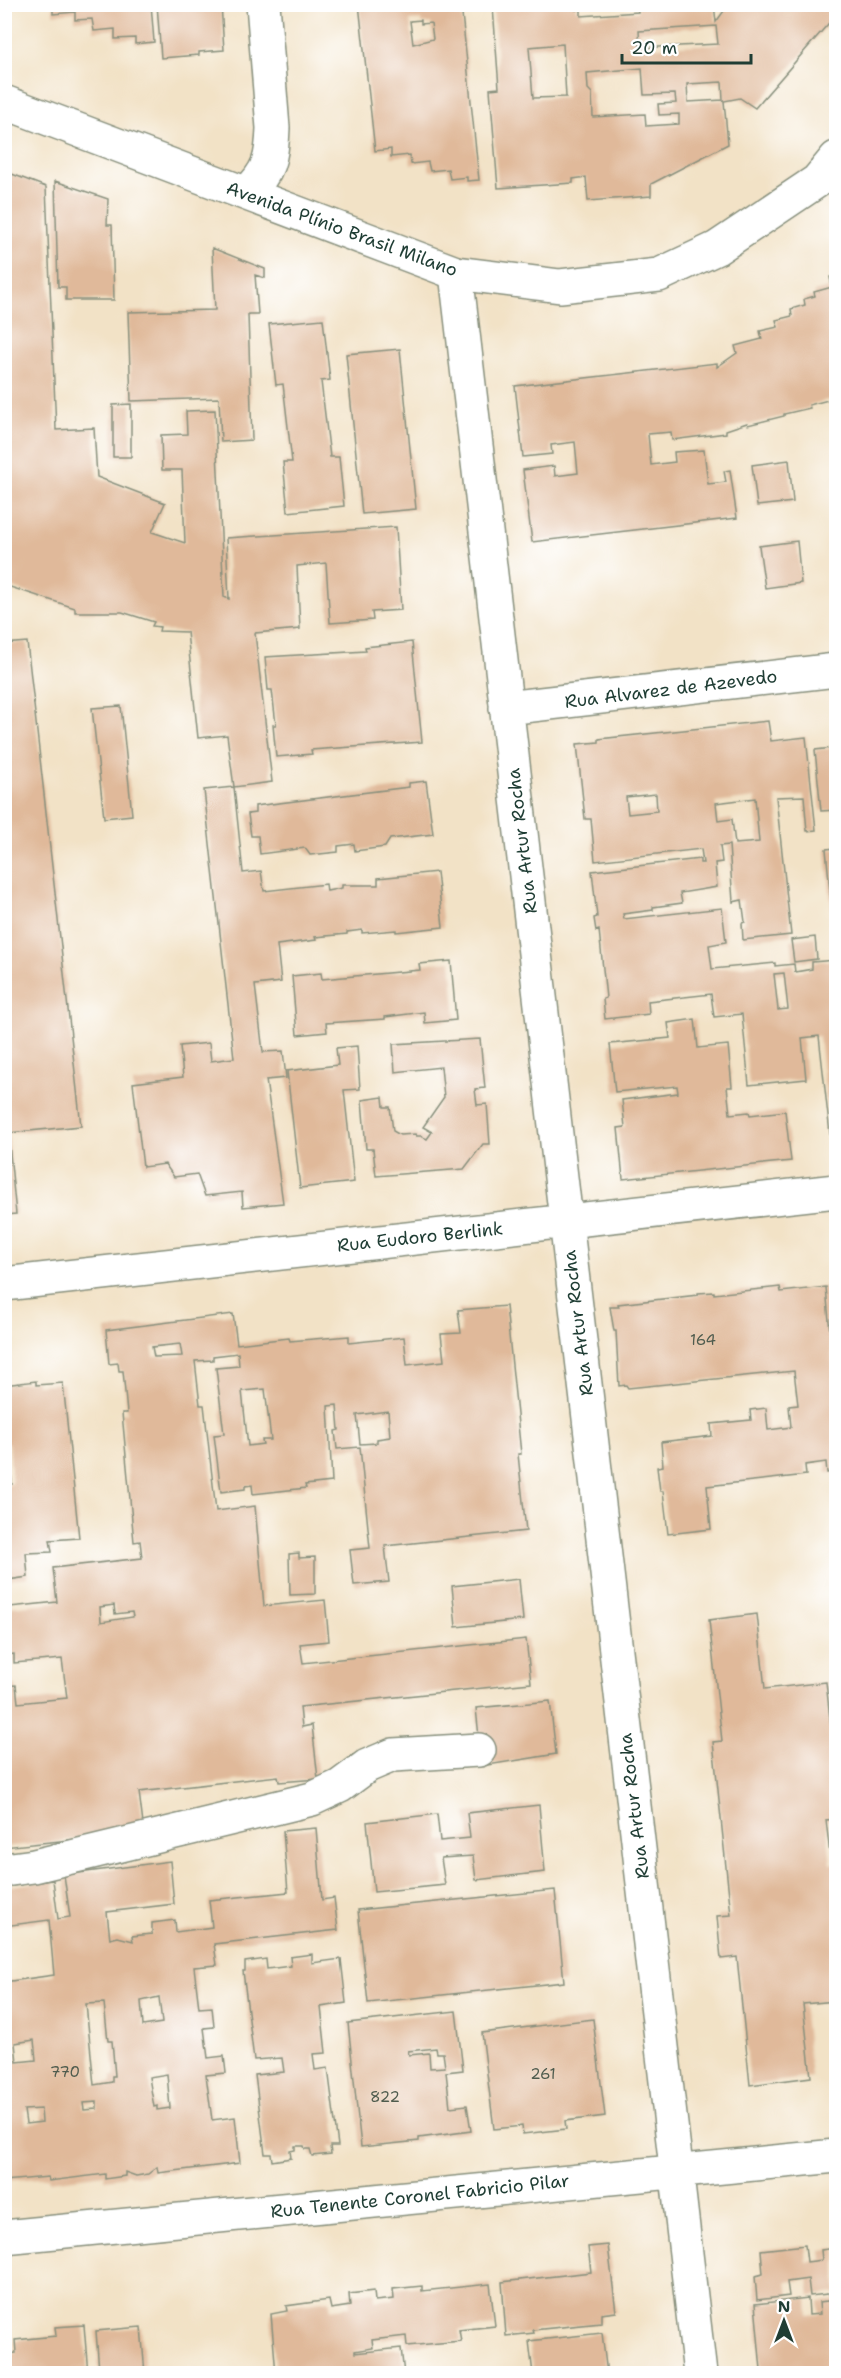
<svg xmlns="http://www.w3.org/2000/svg" width="841" height="2378" viewBox="0 0 841 2378" font-family="'Shantell Sans',sans-serif">
	<style>
		.building { fill: #e0b99a; fill-rule: evenodd }
		.lines { fill: none; stroke-linecap: round; stroke-linejoin: round }
		.minor-casing { stroke: #88907d; stroke-width: 36 }
		.major-casing { stroke: #88907d; stroke-width: 36 }
		.minor { stroke: #fff; stroke-width: 33 }
		.major { stroke: #fff; stroke-width: 33 }
		.labels { text-anchor: middle; dominant-baseline: central; stroke-width: 4.5; stroke-linejoin: round; paint-order: stroke }
		.number-label { font-size: 15px; fill: #4f5c4e }
		.street-label { font-size: 18px; fill: #1f3d34; stroke: #fff }
	</style>
	<rect width="100%" height="100%" fill="#fff"/>
	<filter id="ink" filterUnits="userSpaceOnUse"><feTurbulence type="fractalNoise" baseFrequency=".0167" numOctaves="2"/><feDisplacementMap in="SourceGraphic" scale="12" xChannelSelector="R" yChannelSelector="G"/><feConvolveMatrix kernelMatrix="1 2 1 2 8 2 1 2 1" color-interpolation-filters="sRGB"/></filter>
	<filter id="wash" filterUnits="userSpaceOnUse"><feTurbulence type="fractalNoise" baseFrequency=".008" numOctaves="4" result="noise"/><feDisplacementMap in="SourceGraphic" scale="24" xChannelSelector="R" yChannelSelector="G"/><feGaussianBlur stdDeviation="1.35" result="paint"/><feColorMatrix in="noise" values="0 0 0 0 0 0 0 0 0 0 0 0 0 0 0 0 0 1.4 0 .05"/><feComposite in="paint" operator="in"/></filter>
	<g filter="url(#wash)">
		<rect width="100%" height="100%" fill="#f2e2c6"/>
		<g id="blocks">
			<path class="building" d="M53 4H151L154 42 135 44V38L115 39V29L94 31 92 19 75 20V12L53 14Z
				M157 4H221L224 50 199 52V55L161 58Z
				M359 4H461L479 180 467 181V177L450 179 448 169 430 171 428 162 411 164 410 155 391 157V149L375 151ZM421 20V24L431 23 433 39 413 44 410 21Z
				M530 4H576V10L581 9V16L638 12 637 4H714L716 22 729 4H834L835 16 755 108 740 98 724 101 728 144 651 184V196L588 201 586 177 573 179V183L498 188 490 89 499 88 493 7ZM716 26 718 44 640 48 639 31ZM563 44 566 97 533 98 529 47ZM642 68 644 95 675 94 676 103 658 104 659 115 679 114V124L646 126 645 114 593 117 592 93 588 89 587 73ZM722 82 723 100 688 102 687 84Z
				M4 171 46 187 56 430 94 428 97 477 165 503 152 532 185 543 182 470H162L161 435 187 434 186 411 215 410 224 597 229 599 226 538 396 527 401 610 372 612 373 620 330 623 326 563 297 566 300 629 255 633 272 782 234 787 227 735 198 738 187 632 159 631 160 627 152 626 154 622 122 612H75V608L4 585Z
				M55 181 108 199 107 225H112L114 300H66V287H58Z
				M212 248 265 269V278L255 275 258 314H248L252 440 221 442 219 398 131 401 128 312 215 310Z
				M836 275V398L809 405 810 408 784 414V416L748 425 747 423 726 430V433L672 440 671 432 648 434 651 465 675 462 674 452 704 450 708 484 726 482 724 471 730 470 737 518 532 542 523 470 554 466 555 476 578 473 575 442 551 445 552 454 523 457 515 386 717 363V367L737 353 735 346 762 339 760 331 778 327 776 320 792 316 791 309 805 305 804 299 815 296 814 292 832 287 830 277Z
				M323 319 330 380 321 381 330 457H339L344 506 288 512 283 462H292L283 384 276 385 269 324Z
				M400 349 416 509 362 514 346 354Z
				M131 404V457H113V405Z
				M789 460 793 502 757 506 752 465Z
				M797 541 801 583 765 588 759 546Z
				M27 642 81 1126 8 1133 16 1214 4 1215V644Z
				M412 642 422 742 311 750 312 754 276 757 273 725H276L272 690H268L265 657 366 651 365 647Z
				M121 706 132 815 104 818 92 708Z
				M768 721 771 741 806 737 816 830 807 831 804 796 776 797 791 935 743 940 742 923 745 922 742 900 733 902 729 845 720 846 722 862 715 863 717 887 680 893 682 903 653 907V910L623 914 624 919 722 908 726 942 709 945 712 969 775 963V966L794 964 795 972 812 969V962L836 960V1133L830 1134 819 1036 802 1038 806 1079 749 1085 742 1014 714 1017 711 994 648 1001 649 1014 605 1019 603 999 606 998 599 930 596 931 594 918 597 917 592 871 700 859V863H703L701 849 595 861 591 819H585L577 744 599 742V739ZM656 794 657 811 628 814 626 797ZM755 798 759 842 735 844 732 819 718 821 716 803ZM784 973 788 1009 778 1010 774 974Z
				M833 741H836V810L821 811 815 750 833 748Z
				M426 781 433 834 390 839 385 847 355 851 354 844 338 846V852L310 855 305 848 260 854 258 836H251L248 814 255 813V806L409 787V783Z
				M234 787 243 873 261 871 264 891 326 884 327 891 342 888V885H378V878L437 872 443 927 396 932V930L362 933V930L347 932V934L315 937 316 940 277 945 281 982 255 985 263 1052 283 1051 286 1078 266 1080 283 1203 243 1207 242 1192 205 1196 197 1174 174 1177 165 1164 143 1167 133 1083 183 1077 180 1046 209 1043 211 1061 234 1058 204 790Z
				M836 848V911L832 912 826 849Z
				M815 937 817 959 794 962 791 940Z
				M451 961 456 1020 425 1023 424 1012 385 1017V1019L326 1023 327 1032 297 1035 292 976 321 973 322 979 420 970 419 964Z
				M695 1019 698 1048 728 1045 732 1087H727L730 1114 749 1112 750 1115 785 1111 791 1161 623 1179 618 1128 625 1127 622 1100 678 1093 677 1086 615 1092 610 1044 670 1038 668 1023Z
				M480 1039 485 1088 475 1089 477 1105 487 1104 490 1144H483L464 1169 376 1176 373 1149H366L362 1100 383 1097 384 1107H390L393 1131 400 1135 416 1134V1136H421L427 1139 432 1132 423 1127 444 1097 441 1067 395 1072 393 1044Z
				M357 1046 360 1089 344 1090 354 1182 300 1188 287 1071 338 1065 336 1048Z
				M780 1287 781 1292 826 1287 836 1400V1472L827 1473 826 1462 805 1465 806 1475 707 1486 711 1529 668 1534 663 1491H660L657 1467 663 1466 661 1442 712 1436 711 1424 751 1420 750 1410 766 1408 768 1430 791 1427 789 1406 798 1405 794 1371 628 1388 626 1385 619 1386 616 1331H614L610 1307H619L618 1304 698 1295V1293L714 1292V1294Z
				M506 1306 521 1454H518L526 1531 385 1546 389 1582 354 1585 350 1550 370 1548 360 1447 337 1449 335 1431 339 1430 337 1405 328 1406 332 1482 305 1485 306 1488 253 1494 252 1485 245 1486V1489L221 1492 214 1435 224 1434 216 1368 239 1366 238 1353 213 1356V1360L195 1361 200 1405H204L216 1511 255 1506 264 1606 325 1600 329 1641 300 1644 303 1663 526 1639 531 1683 300 1707 302 1727 312 1725 318 1779 279 1782 278 1776 139 1792 144 1832 4 1847V1686L16 1685 18 1703 67 1698 62 1659 14 1663V1654L4 1655V1575H7L4 1547V1485L12 1484 9 1444H4V1385L36 1381V1385L63 1383 79 1538 50 1540 52 1552 26 1553 28 1577 8 1580 10 1607 57 1602 53 1568 142 1558 140 1541 134 1542 122 1413H127L123 1371H119L118 1363 109 1364 106 1330 233 1314 237 1344 289 1338 290 1341 349 1336V1343L404 1337 407 1365 444 1361 441 1334 461 1333 458 1310ZM180 1344 182 1356 154 1357 152 1347ZM265 1389 271 1440H262L263 1444 248 1446 242 1391ZM388 1411 390 1437 377 1439V1443L360 1444 357 1415ZM114 1605 115 1614 132 1612 133 1617 101 1622 100 1607Z
				M299 1553V1558L315 1557V1594L290 1595 289 1554Z
				M519 1579 523 1620 456 1627 452 1586Z
				M757 1614 765 1689 826 1682 836 1774V1819L826 1820 831 1863H836V2001L803 2004 811 2077 750 2085 737 1957 721 1959 717 1916 731 1915 713 1742 722 1741 709 1620Z
				M550 1701 556 1754 482 1766 476 1708Z
				M539 1805 545 1872 476 1880 473 1856 441 1858 445 1885 374 1892 367 1822 437 1814 440 1841 470 1838 467 1813Z
				M316 1828 322 1900 334 1898 338 1930 214 1944 217 1965 194 1967 199 2008 212 2007 214 2027 204 2028 208 2058 224 2056 226 2073 206 2075 212 2120 235 2117 240 2163 158 2173 157 2167 148 2174 136 2176 125 2172V2176L105 2179V2174L49 2181 48 2177 4 2181V1982L54 1975 49 1920 4 1926V1887L53 1880 58 1919 70 1917 64 1875 170 1861 174 1904 107 1912 110 1939 118 1937 133 1941 132 1936 152 1934V1923L175 1920 176 1932 212 1927 209 1900 288 1892 283 1831ZM159 1997 162 2023 143 2026 141 2001ZM104 2003 108 2041H112L115 2076H112V2082L94 2085 86 2004ZM34 2040 36 2060 17 2062 15 2043ZM167 2074 170 2108 157 2110V2106L154 2107 149 2077ZM97 2102V2109L84 2110 83 2103ZM41 2109 42 2122 26 2124 24 2110Z
				M555 1890 564 1982 368 2003 358 1910Z
				M312 1954V1963L341 1959 346 2003 321 2007 326 2053 313 2054 315 2070 328 2068 338 2146H330L331 2154 312 2156 310 2149H305L304 2146H295V2150L290 2151 291 2158 272 2161 271 2154H265L255 2075 284 2072 282 2058 254 2060 243 1971H245V1962L266 1959 267 1969 291 1966 290 1957Z
				M456 2011 463 2070 446 2072 450 2107 467 2105 471 2131 419 2138V2141L361 2147 348 2023ZM436 2048 437 2053H443L445 2067 430 2068 429 2053 409 2055 408 2051Z
				M593 2019 605 2116 565 2121 566 2129 523 2134 522 2126 494 2129 482 2033Z
				M608 2245 616 2312 601 2314V2323L533 2330 534 2333 506 2336 502 2282 591 2272 588 2247Z
				M805 2245 807 2262 822 2260 821 2250 836 2248V2293L810 2296 808 2279 787 2282 789 2296 757 2300 755 2276 763 2274 761 2250Z
				M490 2284 495 2326 459 2330 461 2341 407 2346 406 2336 372 2340 373 2348 355 2351V2353L401 2348 404 2374H276L271 2314 287 2311 286 2306 329 2300 331 2309 350 2306 349 2294 374 2291 375 2301 394 2299 393 2289 422 2286V2291Z
				M808 2298 809 2315 820 2314 819 2302 836 2300V2363L833 2364 834 2374H766V2370H761L755 2304Z
				M84 2325 88 2374H4V2354L16 2353 15 2340 56 2336 55 2327Z
				M141 2327 145 2374H109V2370L99 2371 96 2331Z
				M602 2333 607 2374H533L529 2341Z"/>
		</g>
	</g>
	<g filter="url(#ink)">
		<use href="#blocks" fill-opacity="0" stroke="#88907d" stroke-width="1.5"/>
		<g class="lines">
			<g class="minor-casing">
				<path id="minor" d="M247 193C269 171 272 159 273 128L263 4
					M456 273 700 2374
					M506 708 836 670
					M4 1284 836 1191
					M4 1870 34 1866 312 1799 340 1786 367 1766 393 1755 479 1750
					M4 2237 836 2156"/>
			</g>
			<g class="major-casing">
				<path id="major" d="M4 102 456 273 560 286 659 275 717 248 817 181 836 158"/>
			</g>
			<use href="#minor" class="minor"/>
			<use href="#major" class="major"/>
		</g>
	</g>
	<g class="labels">
		<g class="number-label">
			<text x="703" y="1340">164</text>
			<text x="65" y="2072">770</text>
			<text x="543" y="2074">261</text>
			<text x="385" y="2097">822</text>
		</g>
		<g class="street-label">
			<text transform="translate(342 229) rotate(20)">Avenida Plínio Brasil Milano</text>
			<text transform="translate(671 689) rotate(-7)">Rua Alvarez de Azevedo</text>
			<text transform="translate(522 841) rotate(-97)">Rua Artur Rocha</text>
			<text transform="translate(420 1237) rotate(-6)">Rua Eudoro Berlink</text>
			<text transform="translate(578 1323) rotate(-97)">Rua Artur Rocha</text>
			<text transform="translate(634 1806) rotate(-97)">Rua Artur Rocha</text>
			<text transform="translate(420 2196) rotate(-6)">Rua Tenente Coronel Fabricio Pilar</text>
		</g>
	</g>
	<rect width="841" height="2378" fill="none" stroke="#fff" stroke-width="24"/>
	<g transform="translate(784 2321)" stroke="#ffffff" stroke-width="4.5" paint-order="stroke">
	<path d="M0-4.5L10 22L0 15L-10 22Z" fill="#1f3d34"/>
	<text y="-9" font-size="16" font-weight="bold" text-anchor="middle" fill="#1f3d34">N</text>
	</g>
	<path d="M622 54v9h129v-9" fill="none" stroke="#1f3d34" stroke-width="3"/>
	<text x="631" y="54" font-size="18" fill="#1f3d34" stroke="#ffffff" stroke-width="4.5" paint-order="stroke">20 m</text>
</svg>
